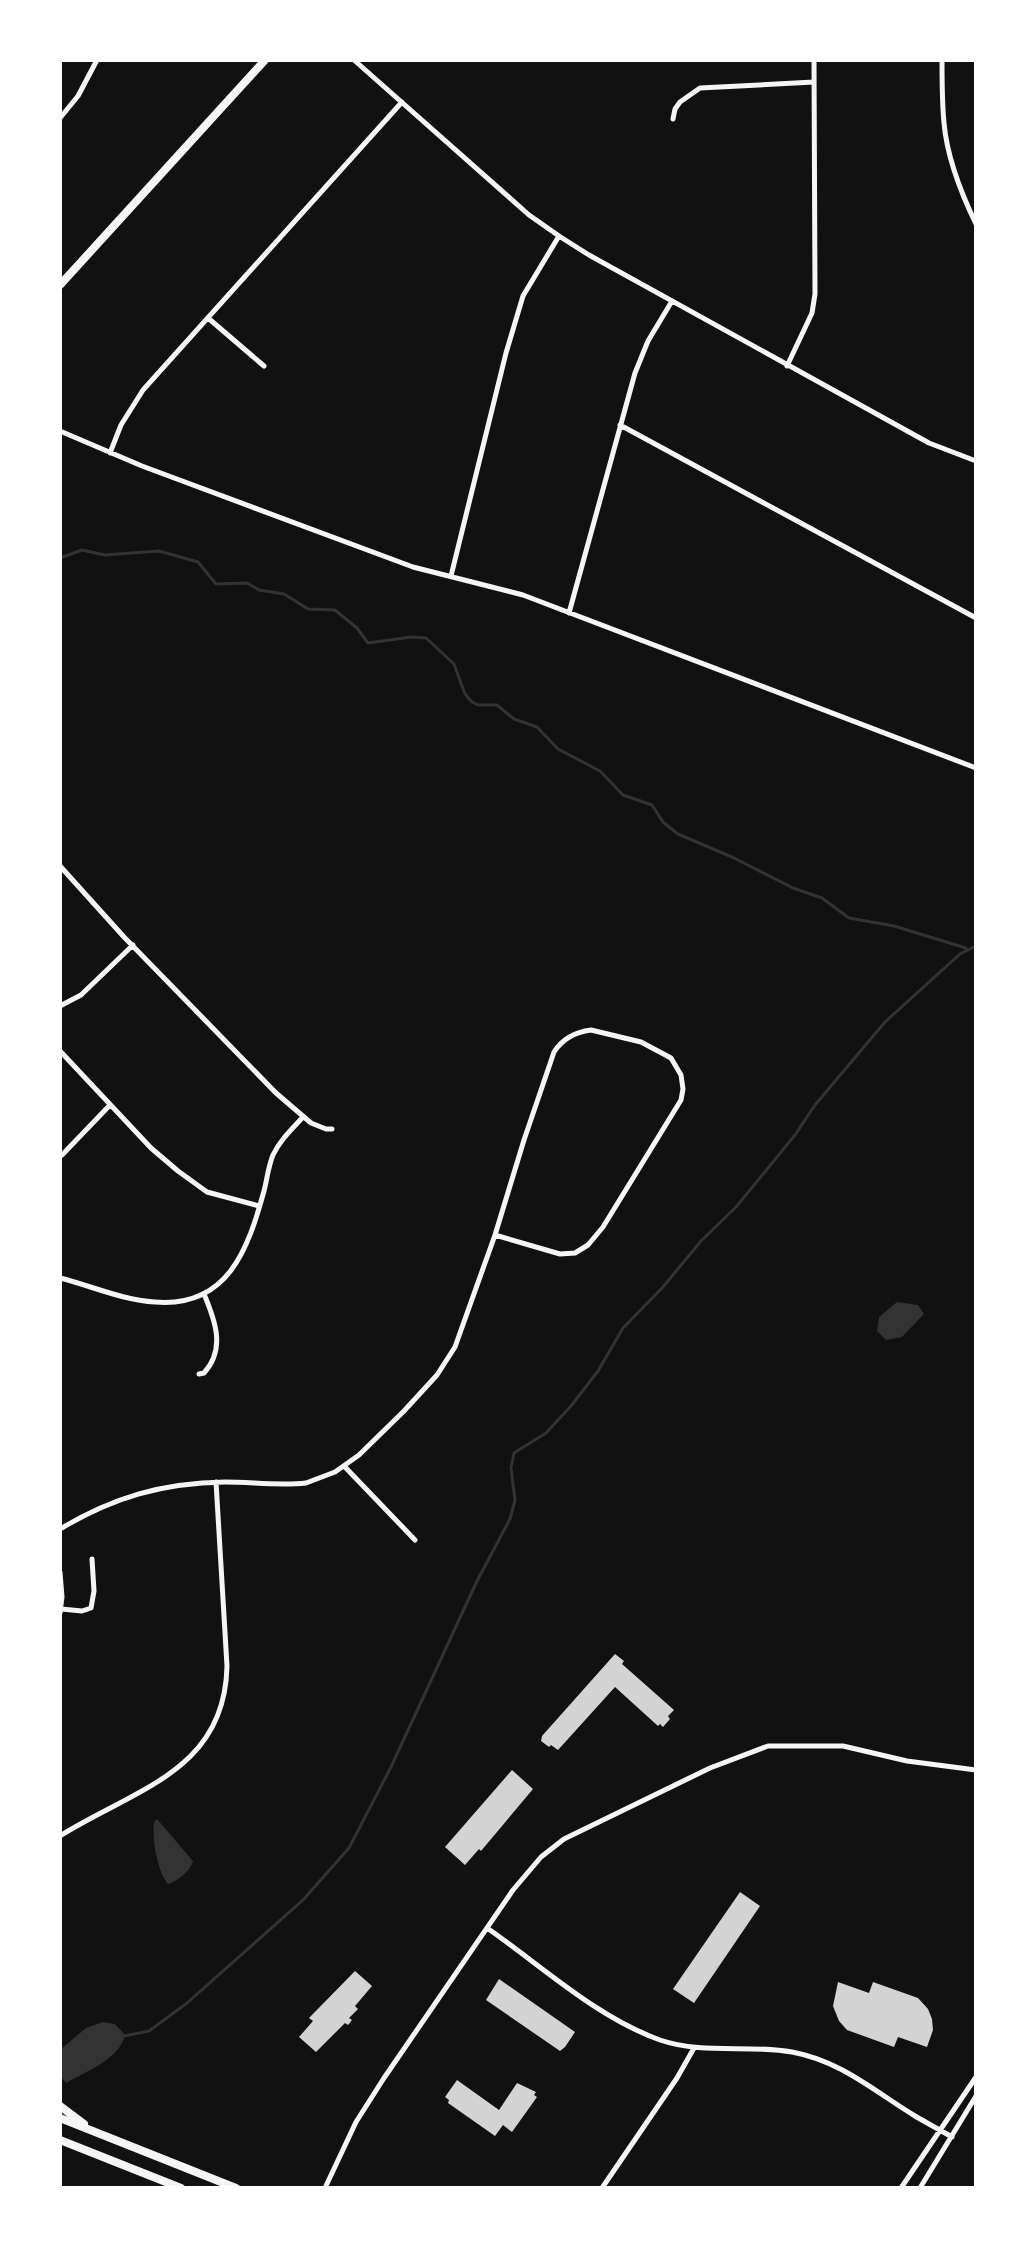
<svg xmlns="http://www.w3.org/2000/svg" width="1036" height="2248" viewBox="0 0 1036 2248" font-family="'Exo 2',sans-serif">
	<style>
		.water { fill: #333 }
		.lines { fill: none; stroke-linecap: round; stroke-linejoin: round }
		.stream { stroke: #333; stroke-width: 3 }
		.building { fill: #d3d3d3 }
		.minor { stroke: #f5f5f5; stroke-width: 5 }
		.primary { stroke: #f5f5f5; stroke-width: 8 }
		.trunk { stroke: #f5f5f5; stroke-width: 8 }
	</style>
	<rect width="100%" height="100%" fill="#111"/>
	<path class="water" d="M897 1302 918 1305 924 1314 902 1337 886 1340 877 1331 879 1317Z
		M157 1819 193 1861C191 1870 177 1882 168 1884 157 1870 152 1839 154 1822Z
		M103 2022 115 2024 125 2035C120 2059 85 2072 66 2083L60 2076V2050L86 2028Z"/>
	<g class="lines">
		<path class="stream" d="M60 558 82 550 105 555 159 551 198 562 216 584 247 583 259 590 284 594 308 609 335 610 357 628 368 643 411 637 426 638 454 664 465 694 472 702 478 705H497L514 719 537 727 558 749 600 771 623 795 652 805 663 822 678 834 732 857 793 888 822 898 849 918 894 926 966 948
			M124 2036 149 2031 187 2003 303 1900 349 1848 391 1767 477 1581 510 1519 515 1500 511 1468 514 1453 546 1433 571 1406 598 1371 623 1328 663 1287 701 1241 736 1207 795 1135 815 1105 885 1022 960 954 976 946"/>
	</g>
	<path class="building" d="M615 1654 624 1661 622 1664 674 1710 668 1716 670 1719 663 1727 660 1724 658 1726 615 1687 558 1750 551 1745 549 1747 541 1741 542 1736Z
		M512 1770 533 1789 481 1851 479 1849 465 1865 445 1847Z
		M740 1892 760 1906 694 2003 673 1989Z
		M355 1971 372 1986 355 2006 358 2009 349 2018 352 2020 348 2025 345 2023 316 2052 299 2037 313 2021 309 2018Z
		M499 1979 575 2032 565 2047 560 2051 486 2000Z
		M838 1982 869 1993 873 1982 918 1998 928 2009 932 2019 933 2030 927 2047 898 2037 894 2047 847 2030 839 2021 833 2006Z
		M457 2080 499 2110 517 2083 536 2092 534 2095 537 2097 512 2132 503 2125 495 2136 448 2103 449 2100 445 2097Z"/>
	<g class="lines">
		<path class="minor" d="M354 60 529 215 559 236 589 255 929 443 976 461
			M942 60C942 81 942 102 944 123 947 157 961 193 976 224
			M60 118 78 96 97 60
			M673 119 675 109 680 102 700 88 814 82
			M208 318 264 366
			M787 366 812 313 815 294 814 60
			M620 425 976 618
			M60 431 142 466 413 567 523 595 976 768
			M110 453 121 425 143 390 402 102
			M451 576 506 353 523 296 559 236
			M569 613 635 373 648 341 672 301
			M60 866 124 937 276 1093 311 1123 326 1129H332
			M60 1006 81 995 133 945
			M591 1030 641 1042 671 1058 681 1075 683 1089 681 1100 603 1227 588 1245 575 1253 560 1254 495 1235 524 1140 554 1052C563 1038 575 1032 591 1030Z
			M60 1051 151 1148 178 1171 207 1192 259 1206
			M62 1155 110 1105
			M60 1278C92 1286 122 1300 155 1302 228 1308 248 1249 264 1191 267 1180 268 1167 273 1155 280 1140 292 1129 303 1117
			M199 1374 204 1373C226 1349 215 1320 204 1294
			M344 1466 415 1540
			M60 1529C114 1497 162 1483 225 1482 252 1482 279 1486 306 1483L335 1472 359 1455 404 1411 437 1375 455 1347 495 1235
			M60 1572 62 1597 60 1613
			M61 1609 82 1611 91 1608 94 1591 92 1559
			M60 1836C135 1789 225 1771 227 1666L216 1482
			M487 1928C542 1966 596 2017 660 2040 704 2055 748 2044 792 2052 841 2061 874 2091 915 2116 927 2123 940 2130 952 2137
			M325 2188 356 2122 384 2078 513 1890 541 1857 564 1839 710 1768 768 1746H843L907 1761 976 1770
			M602 2188 677 2078 694 2048
			M901 2188 976 2077
			M920 2188 976 2096"/>
		<path class="primary" d="M60 285 265 60"/>
		<path class="trunk" d="M60 2106 84 2124
			M60 2118 236 2188
			M60 2140 181 2188"/>
	</g>
	<rect width="1036" height="2248" fill="none" stroke="#ffffff" stroke-width="124"/>
</svg>
